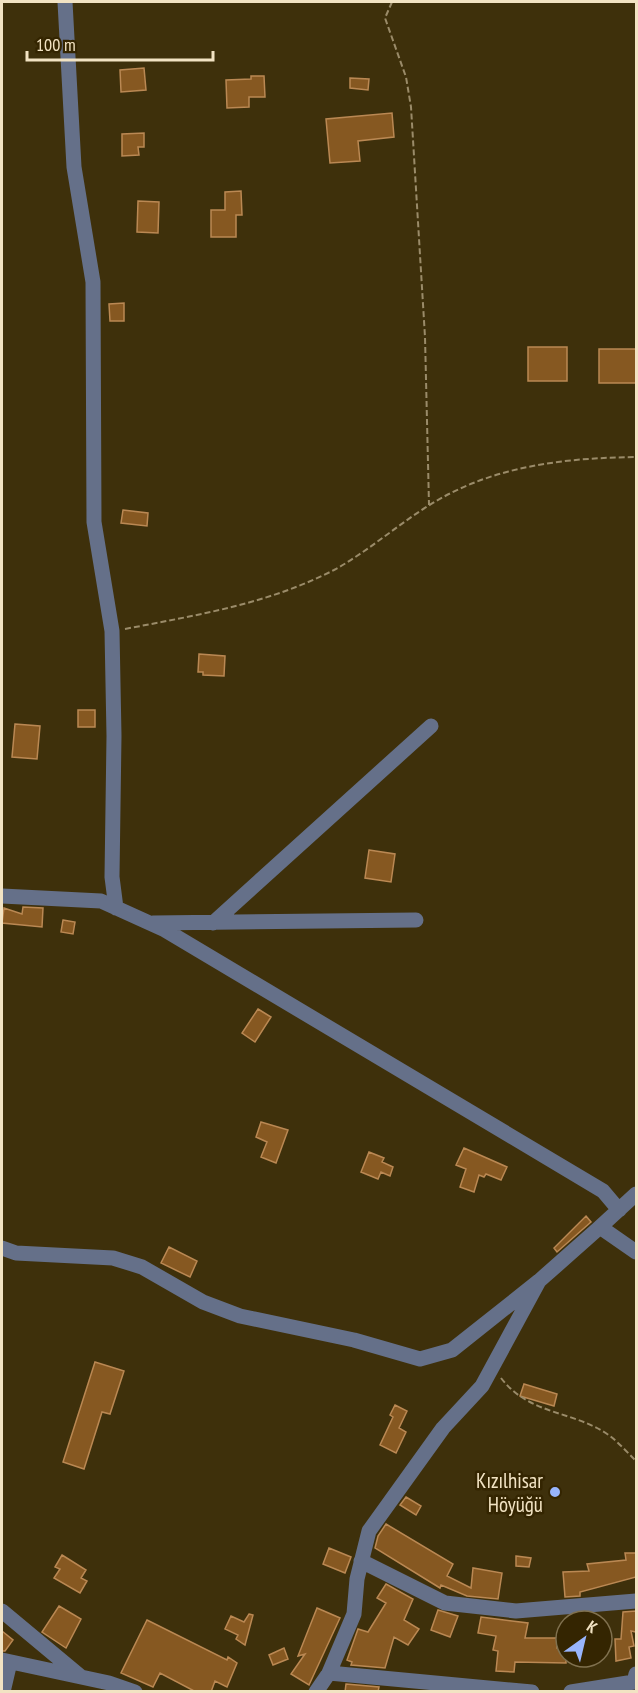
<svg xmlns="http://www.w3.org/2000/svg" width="638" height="1693" viewBox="0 0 638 1693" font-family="'PT Sans Narrow',sans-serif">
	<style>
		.building { fill: #865821; stroke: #ba8853; stroke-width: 1.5 }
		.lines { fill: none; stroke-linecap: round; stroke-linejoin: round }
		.path { stroke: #9a8b69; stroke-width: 2; stroke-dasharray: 6 3; stroke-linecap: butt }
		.minor { stroke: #657089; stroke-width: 15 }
		.poi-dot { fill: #98b5fd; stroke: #342501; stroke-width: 2 }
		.labels { text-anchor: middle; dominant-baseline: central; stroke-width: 5; stroke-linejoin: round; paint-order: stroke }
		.poi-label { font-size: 21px; fill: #f2e3c3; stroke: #342501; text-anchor: end }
	</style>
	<rect width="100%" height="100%" fill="#3e300b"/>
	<path class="building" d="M144 68 146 90 121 92 120 70Z
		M251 76H264L265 97H249V107L227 108 226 80 251 79Z
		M350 78 369 79 368 90 350 88Z
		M392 113 394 137 358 141 360 161 330 163 326 119Z
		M144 133V147H138L139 155 122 156V134Z
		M241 191 242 215H236V237H211V210H225V192Z
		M138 201 159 202 158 233 137 232Z
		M124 303V321H110L109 304Z
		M528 347H567V381H528Z
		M599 349H636V383H599Z
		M123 510 148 513 147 526 121 523Z
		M199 654 225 656 224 676 203 675V672H198Z
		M78 710H95V727H78Z
		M15 724 40 726 37 759 12 757Z
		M369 850 395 854 391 882 365 878Z
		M23 907 43 908 42 927 2 923 4 908 22 914Z
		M63 920 75 922 73 934 61 932Z
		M258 1009 271 1017 255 1042 242 1033Z
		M261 1122 288 1130 276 1163 261 1157 267 1142 256 1137Z
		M464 1148 507 1167 501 1180 486 1174 484 1177 479 1175 474 1192 460 1187 466 1169 456 1165Z
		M369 1152 384 1158 382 1162 393 1167 390 1176 381 1172 378 1179 361 1172Z
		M586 1216 591 1222 557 1252 554 1248Z
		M169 1247 197 1261 190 1277 161 1263Z
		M95 1362 124 1371 110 1414 102 1412 84 1469 63 1462Z
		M524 1384 557 1394 554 1406 520 1396Z
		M395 1405 407 1411 399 1428 406 1432 396 1453 380 1445 393 1417 390 1415Z
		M406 1497 421 1506 416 1515 400 1505Z
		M386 1524 453 1564 447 1576 471 1588 473 1568 502 1573 498 1599 467 1596 441 1585 440 1588 375 1548 378 1536Z
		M329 1548 351 1557 345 1573 323 1564Z
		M625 1553H636V1577L580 1592V1596L565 1597 563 1572 589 1571 587 1564 626 1560Z
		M62 1555 86 1570 81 1578 87 1581 80 1593 54 1578 60 1569 55 1567Z
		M516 1556 531 1558 529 1567 516 1566Z
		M386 1584 413 1599 404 1620 419 1629 408 1645 394 1637 385 1668 351 1665 352 1662 347 1660 358 1629 368 1632 386 1603 377 1598Z
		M59 1606 81 1619 66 1648 42 1632Z
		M317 1608 340 1618 309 1685 291 1674 305 1654 298 1656Z
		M438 1610 458 1616 450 1637 431 1630Z
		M636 1611V1632L631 1631 634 1646 629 1647 631 1658 616 1661 615 1639H621L623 1612Z
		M249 1614 253 1615 245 1645 236 1639 238 1635 225 1629 231 1616 244 1622Z
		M481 1617 528 1623 525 1638H558L557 1648 566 1649V1663L515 1662 514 1672 496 1671 498 1651 493 1650 496 1636 478 1633Z
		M147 1620 227 1660 228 1657 237 1663 227 1687 215 1681 211 1692H196L160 1673 153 1687 121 1673Z
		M2 1631 13 1640 5 1651H2Z
		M284 1648 288 1659 273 1665 269 1655Z
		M346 1684 379 1687 378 1692H345Z"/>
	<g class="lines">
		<path class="path" d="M392 2 385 18 406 77 411 107 425 337 429 505
			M125 629C197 615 268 604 334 570 367 552 396 526 428 506 491 466 563 458 636 457
			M501 1378C530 1416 574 1410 610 1436 619 1443 628 1453 636 1461"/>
		<path class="minor" d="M65 2 74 167 93 282 94 522 112 631 114 736 112 877 116 908
			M2 896 101 901 165 930 603 1191 619 1210
			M153 923 416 920
			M213 923 431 726
			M636 1194 600 1227 636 1252
			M2 1248 16 1253 113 1258 142 1267 203 1302 240 1316 354 1340 420 1359 452 1350 539 1281
			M361 1561 445 1603 516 1611 636 1601
			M2 1611 80 1676
			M2 1660 109 1683 135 1692
			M329 1673 532 1692
			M3 1692 10 1662
			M316 1692 329 1673 354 1614 357 1579 369 1531 443 1428 482 1386 539 1281 600 1227
			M571 1692 634 1682 636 1674"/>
	</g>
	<circle class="poi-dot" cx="555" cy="1492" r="6"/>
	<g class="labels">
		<g class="poi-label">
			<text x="543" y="1480">Kızılhisar<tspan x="543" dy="24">Höyüğü</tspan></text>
		</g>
	</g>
	<rect width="638" height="1693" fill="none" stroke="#f2e3c3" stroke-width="6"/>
	<g transform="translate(584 1639) rotate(34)"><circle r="28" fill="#342501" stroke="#80714f" stroke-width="1.5"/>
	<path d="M0-4.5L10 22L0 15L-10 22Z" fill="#98b5fd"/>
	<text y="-9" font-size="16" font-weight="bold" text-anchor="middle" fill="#f2e3c3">K</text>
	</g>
	<path d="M27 51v9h186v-9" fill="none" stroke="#f2e3c3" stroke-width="3"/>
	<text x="36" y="51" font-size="18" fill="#f2e3c3" stroke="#342501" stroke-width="4.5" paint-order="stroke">100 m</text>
</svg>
